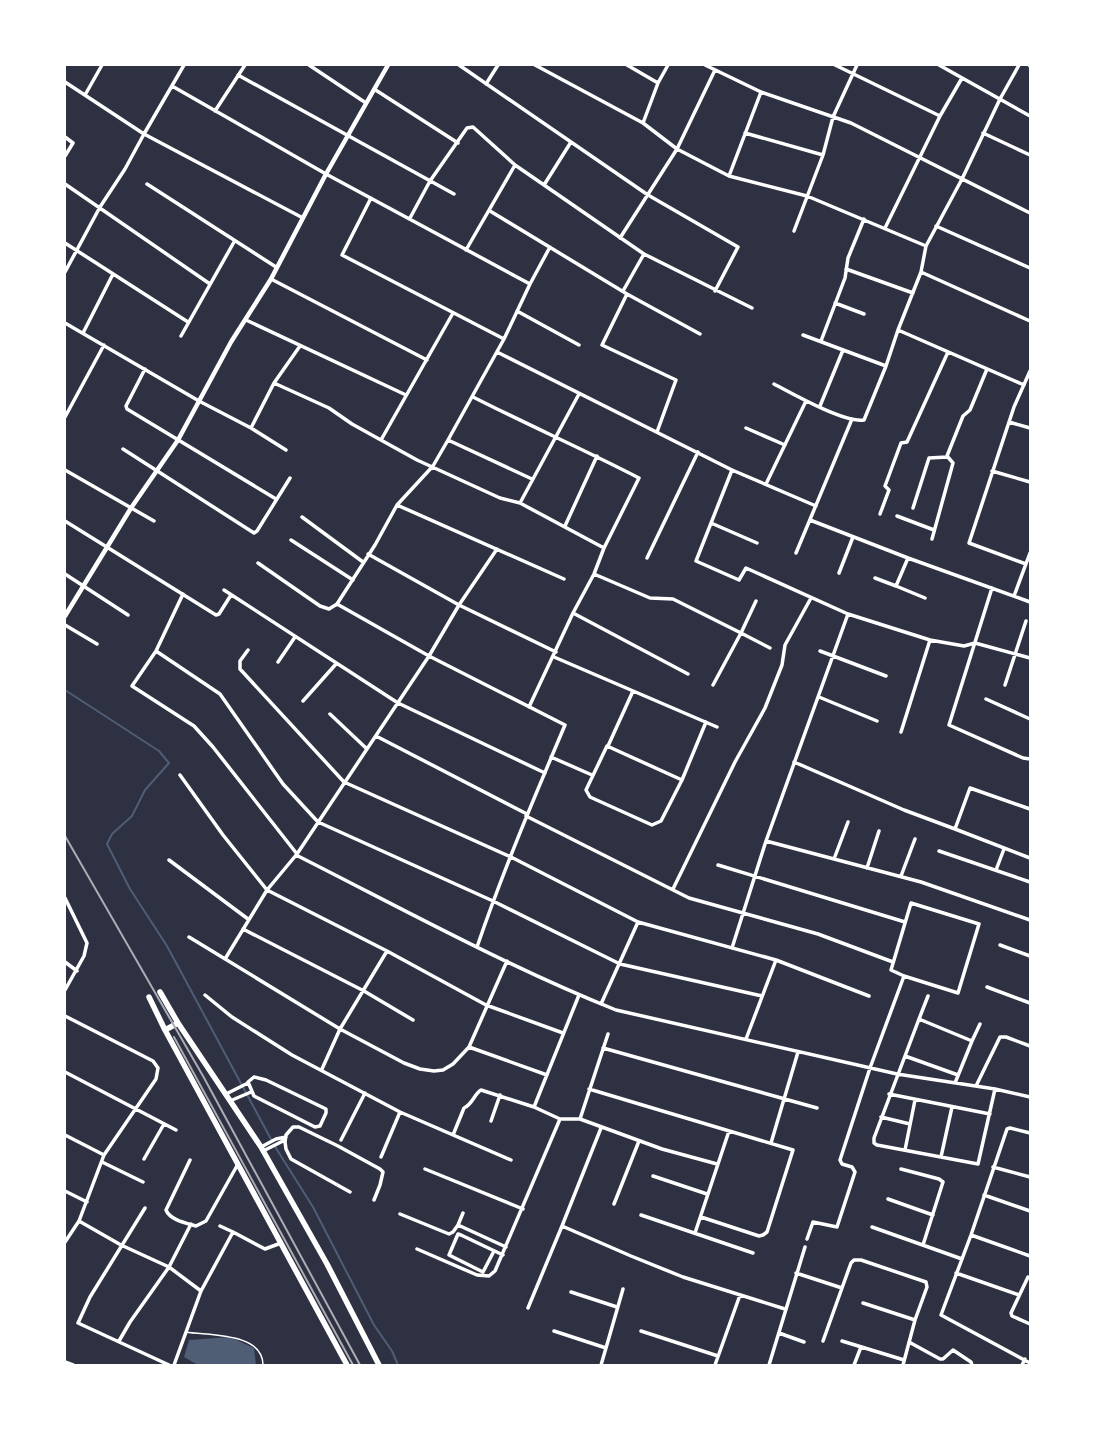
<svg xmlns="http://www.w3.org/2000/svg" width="1095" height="1430" viewBox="0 0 1095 1430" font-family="Quicksand,sans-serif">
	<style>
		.water { fill: #4f5d75 }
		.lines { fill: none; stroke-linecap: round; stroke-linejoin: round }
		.stream { stroke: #4f5d75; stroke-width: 2 }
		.service { stroke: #fff; stroke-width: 1.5 }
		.minor { stroke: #fff; stroke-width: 3.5 }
		.tertiary { stroke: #fff; stroke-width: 4.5 }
		.primary { stroke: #fff; stroke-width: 5.5 }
		.rail { stroke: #abadb3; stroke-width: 2 }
	</style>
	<rect width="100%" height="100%" fill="#2d3142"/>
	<path class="water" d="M230 1337 254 1348 256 1365H198L184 1357 189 1340Z"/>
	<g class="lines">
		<path class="stream" d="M65 690 159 751 169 763 145 790 132 816 112 834 107 844 130 889 167 946 272 1141
			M274 1145 313 1207 374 1325 392 1351 398 1365"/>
		<path class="service" d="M186 1332C208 1336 263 1332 263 1365"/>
		<path class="minor" d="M309 65 366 103
			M459 65 648 195 738 247 715 291
			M535 65 643 123 677 149 729 176 807 196 926 246
			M627 65 658 83
			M705 65 761 92 851 123 1030 213
			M835 65 940 116
			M939 65 1030 116
			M1029 65 1030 66
			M238 75 454 194
			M65 82 144 134 303 218
			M486 84 498 65
			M172 86 326 174 530 284
			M374 89 458 143
			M85 95 102 65
			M215 111 245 65
			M643 123 658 83 668 65
			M745 133 823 155
			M983 133 1030 155
			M65 137 73 143 65 156
			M729 176 761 92
			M65 184 210 284
			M147 184 276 267
			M544 185 571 142
			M371 198 342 255 504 339
			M490 211 627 294 700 334
			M410 218 430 181 467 128 473 127 515 165 644 254 752 308
			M936 226 1030 268
			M885 228 940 116 962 78
			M794 231 823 155 833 117 857 65
			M620 238 677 149 715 70
			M65 243 188 322
			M466 250 515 165
			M846 269 913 293
			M65 272 100 207 125 169 144 134 184 65
			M921 272 1030 321
			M271 279 427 360
			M623 291 644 254
			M627 294 602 345 676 380 657 432
			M835 303 864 314
			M517 311 579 345
			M246 320 406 395
			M65 323 199 401 251 428 286 450
			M898 330 1024 385
			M83 333 113 274
			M803 335 886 366
			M181 336 234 242
			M821 341 845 278 848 258 864 219
			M497 352 732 470 816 506
			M145 369 126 406 127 409 276 499
			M274 383 329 408 352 424 417 460 500 498 520 503 604 548
			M774 384C793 394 844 423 864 420L886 366 898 330 921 272 926 246 962 179 1000 99 1019 65
			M473 397C528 425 585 450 639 478L604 548 594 574 573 613 529 707
			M820 406 843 350
			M65 417 104 345
			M1009 422 1030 428
			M251 428 274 383 300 346
			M746 428 785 445
			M381 440 453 313
			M448 440 532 479
			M123 449 254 533 257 531 290 478
			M65 470 154 521
			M732 470 696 561 739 580 746 568 848 614 930 640 964 646 975 643 1030 658
			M992 471 1030 482
			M766 484 806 401
			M520 503 579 394
			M397 505 564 579
			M913 508 929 458 947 457
			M880 514 889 490 885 486 901 443 907 442 948 352
			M897 516 934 530
			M302 517 363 562
			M810 520 908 558 1030 602
			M65 521 216 615 219 614 231 595
			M711 523 757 543
			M565 526 597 456
			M932 539 953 463 947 456 963 416 970 410 987 369
			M291 540 353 580
			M796 553 852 419
			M368 554 459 605 556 652
			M647 558 698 452
			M258 563 320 606 329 609 337 604 375 545 397 505 433 466 448 440 504 339 530 284 550 247
			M1026 564 969 543 1014 407 1030 371
			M839 573 853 537
			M65 574 128 615
			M594 574 650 598 673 599 741 633 713 685
			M875 578 896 586 908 558
			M896 586 925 598
			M992 588 949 725 1023 758 1030 759
			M224 590 398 703 545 773
			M183 594 156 651 132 686 194 726 213 747 297 854
			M1014 596 1030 553
			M756 601 741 633 770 648
			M337 604 429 656 565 725C534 798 503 871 477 947
			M573 613 688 674
			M65 625 97 644
			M248 650 240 661V669L344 782 511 857 638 922 776 960 869 996
			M156 651 220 694 283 784 318 822 493 901 620 964 762 996
			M820 651 886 676
			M554 657 717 727
			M278 662 295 637
			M1005 685 1026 621
			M819 697 877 721
			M986 699 1030 719
			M303 701 336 664
			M330 714 367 749
			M901 732 930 640
			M376 736 527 814
			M608 746 633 691
			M551 757 592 775
			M794 762 904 810 955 829
			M180 775 223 835 267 890 387 951 486 1005 563 1033
			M682 780 607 746 586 790 590 797 652 825 661 821 682 780 706 722
			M1030 809 970 788 955 829 1030 858
			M526 816 689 898 818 934 893 962
			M766 841 921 882 1030 920
			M939 851 1030 882
			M296 855C401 908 506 966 616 1010L897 1074 995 1089 1030 1097
			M834 859 848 822
			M169 860 248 919
			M718 865 905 922
			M867 868 879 831
			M996 870 1004 849
			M901 876 915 839
			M673 889 735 762 765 708 782 665 785 645 811 598
			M65 898 87 943 84 956 65 990
			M243 929 364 991 413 1020
			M189 937 340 1029 404 1063 420 1069 434 1071 443 1070 453 1064 469 1047 507 961
			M1000 945 1030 956
			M732 948 766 841 848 614
			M225 959 267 890 297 854 429 656 459 605 497 549
			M65 962 77 971
			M987 987 1030 1003
			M205 995 232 1017 292 1055 400 1112 511 1160
			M601 1004 638 922
			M65 1016 153 1061 158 1068 156 1079 104 1155 79 1221 65 1242
			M919 1019 928 996
			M746 1039 776 960
			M972 1041 980 1024
			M469 1047 547 1075
			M603 1048 817 1108
			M905 1056 958 1075
			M322 1069 340 1029 387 951
			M65 1072 176 1130
			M254 1077 266 1080 326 1109V1113L320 1126 315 1127 254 1096 248 1082Z
			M955 1083 972 1041 919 1019 874 1138V1143L877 1145 978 1164 995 1089
			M976 1086 1000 1037H1006L1030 1046
			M589 1089 793 1150 767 1232 763 1235 759 1236 701 1217
			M226 1094 248 1083
			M889 1094 990 1114
			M230 1101 251 1092
			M534 1107 579 995
			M881 1117 910 1124
			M580 1119 608 1034
			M491 1121 500 1095
			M601 1128 562 1226 631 1256 683 1277 785 1309
			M1030 1133 1010 1128 1007 1129 971 1235 941 1315 1030 1363
			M65 1135 104 1155
			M453 1135 464 1108C473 1104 474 1094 481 1090L534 1107 560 1119H580L662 1149 717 1164
			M341 1140 365 1093
			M771 1143 798 1052
			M261 1147 276 1139 286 1137
			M905 1150 915 1100
			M263 1151 285 1140
			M381 1157 400 1112
			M941 1157 952 1107
			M144 1159 164 1124
			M190 1160 166 1210C170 1220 186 1223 196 1226L206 1221 238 1164
			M102 1162 143 1182
			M993 1167 1030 1177
			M425 1169 523 1209
			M901 1169 939 1179 943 1182 923 1245
			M653 1176 707 1194
			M65 1191 87 1202
			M350 1192 291 1159 286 1149 285 1142 286 1135 293 1127H299L338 1146 380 1169 383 1172 380 1185 374 1200
			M984 1195 1030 1211
			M888 1199 933 1215
			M614 1204 639 1141
			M145 1208 90 1297 78 1323 169 1365
			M400 1214 449 1234 453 1232 458 1225 506 1247
			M641 1215 753 1253
			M79 1221 121 1245 169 1267 201 1291
			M458 1225 463 1213
			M220 1226 233 1232
			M872 1227 962 1259
			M695 1233 729 1131
			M971 1235 1030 1256
			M807 1239 813 1222 837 1227 855 1172 852 1167 842 1164 840 1160 870 1068 904 976 958 993 979 924 911 903 891 970 904 976
			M417 1249 477 1275 489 1276 495 1271 560 1119
			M494 1251 483 1272 449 1255 458 1234 461 1235 503 1255
			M796 1273 842 1288 851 1263 854 1260H861L926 1282 927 1287 915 1320 903 1365
			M956 1273 1019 1295
			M1028 1277 1011 1313 1012 1316 1030 1324
			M571 1292 617 1307
			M863 1303 915 1320
			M528 1308 562 1226
			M554 1331 606 1348 601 1365
			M641 1331 718 1356
			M779 1333 804 1342
			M119 1341 130 1322 169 1267 191 1224
			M823 1341 842 1288
			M842 1341 904 1360
			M909 1342 940 1359H943L953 1350 971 1362 972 1365
			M606 1348 623 1289
			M65 1362 73 1365
			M174 1365 201 1291 233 1232 265 1249 281 1243
			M715 1365 740 1295
			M769 1365 805 1247
			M854 1365 861 1347
			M1022 1365 1025 1359"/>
		<path class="tertiary" d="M65 616 131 508 178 440 231 342 271 279 326 174 388 65"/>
		<path class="primary" d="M160 992 178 1023 261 1147 327 1264 379 1365
			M149 997 165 1030 347 1365
			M165 1030 178 1023"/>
		<path class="rail" d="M65 836 203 1076 360 1365
			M174 1037 353 1365"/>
	</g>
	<rect width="1095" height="1430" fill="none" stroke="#ffffff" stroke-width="132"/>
</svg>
